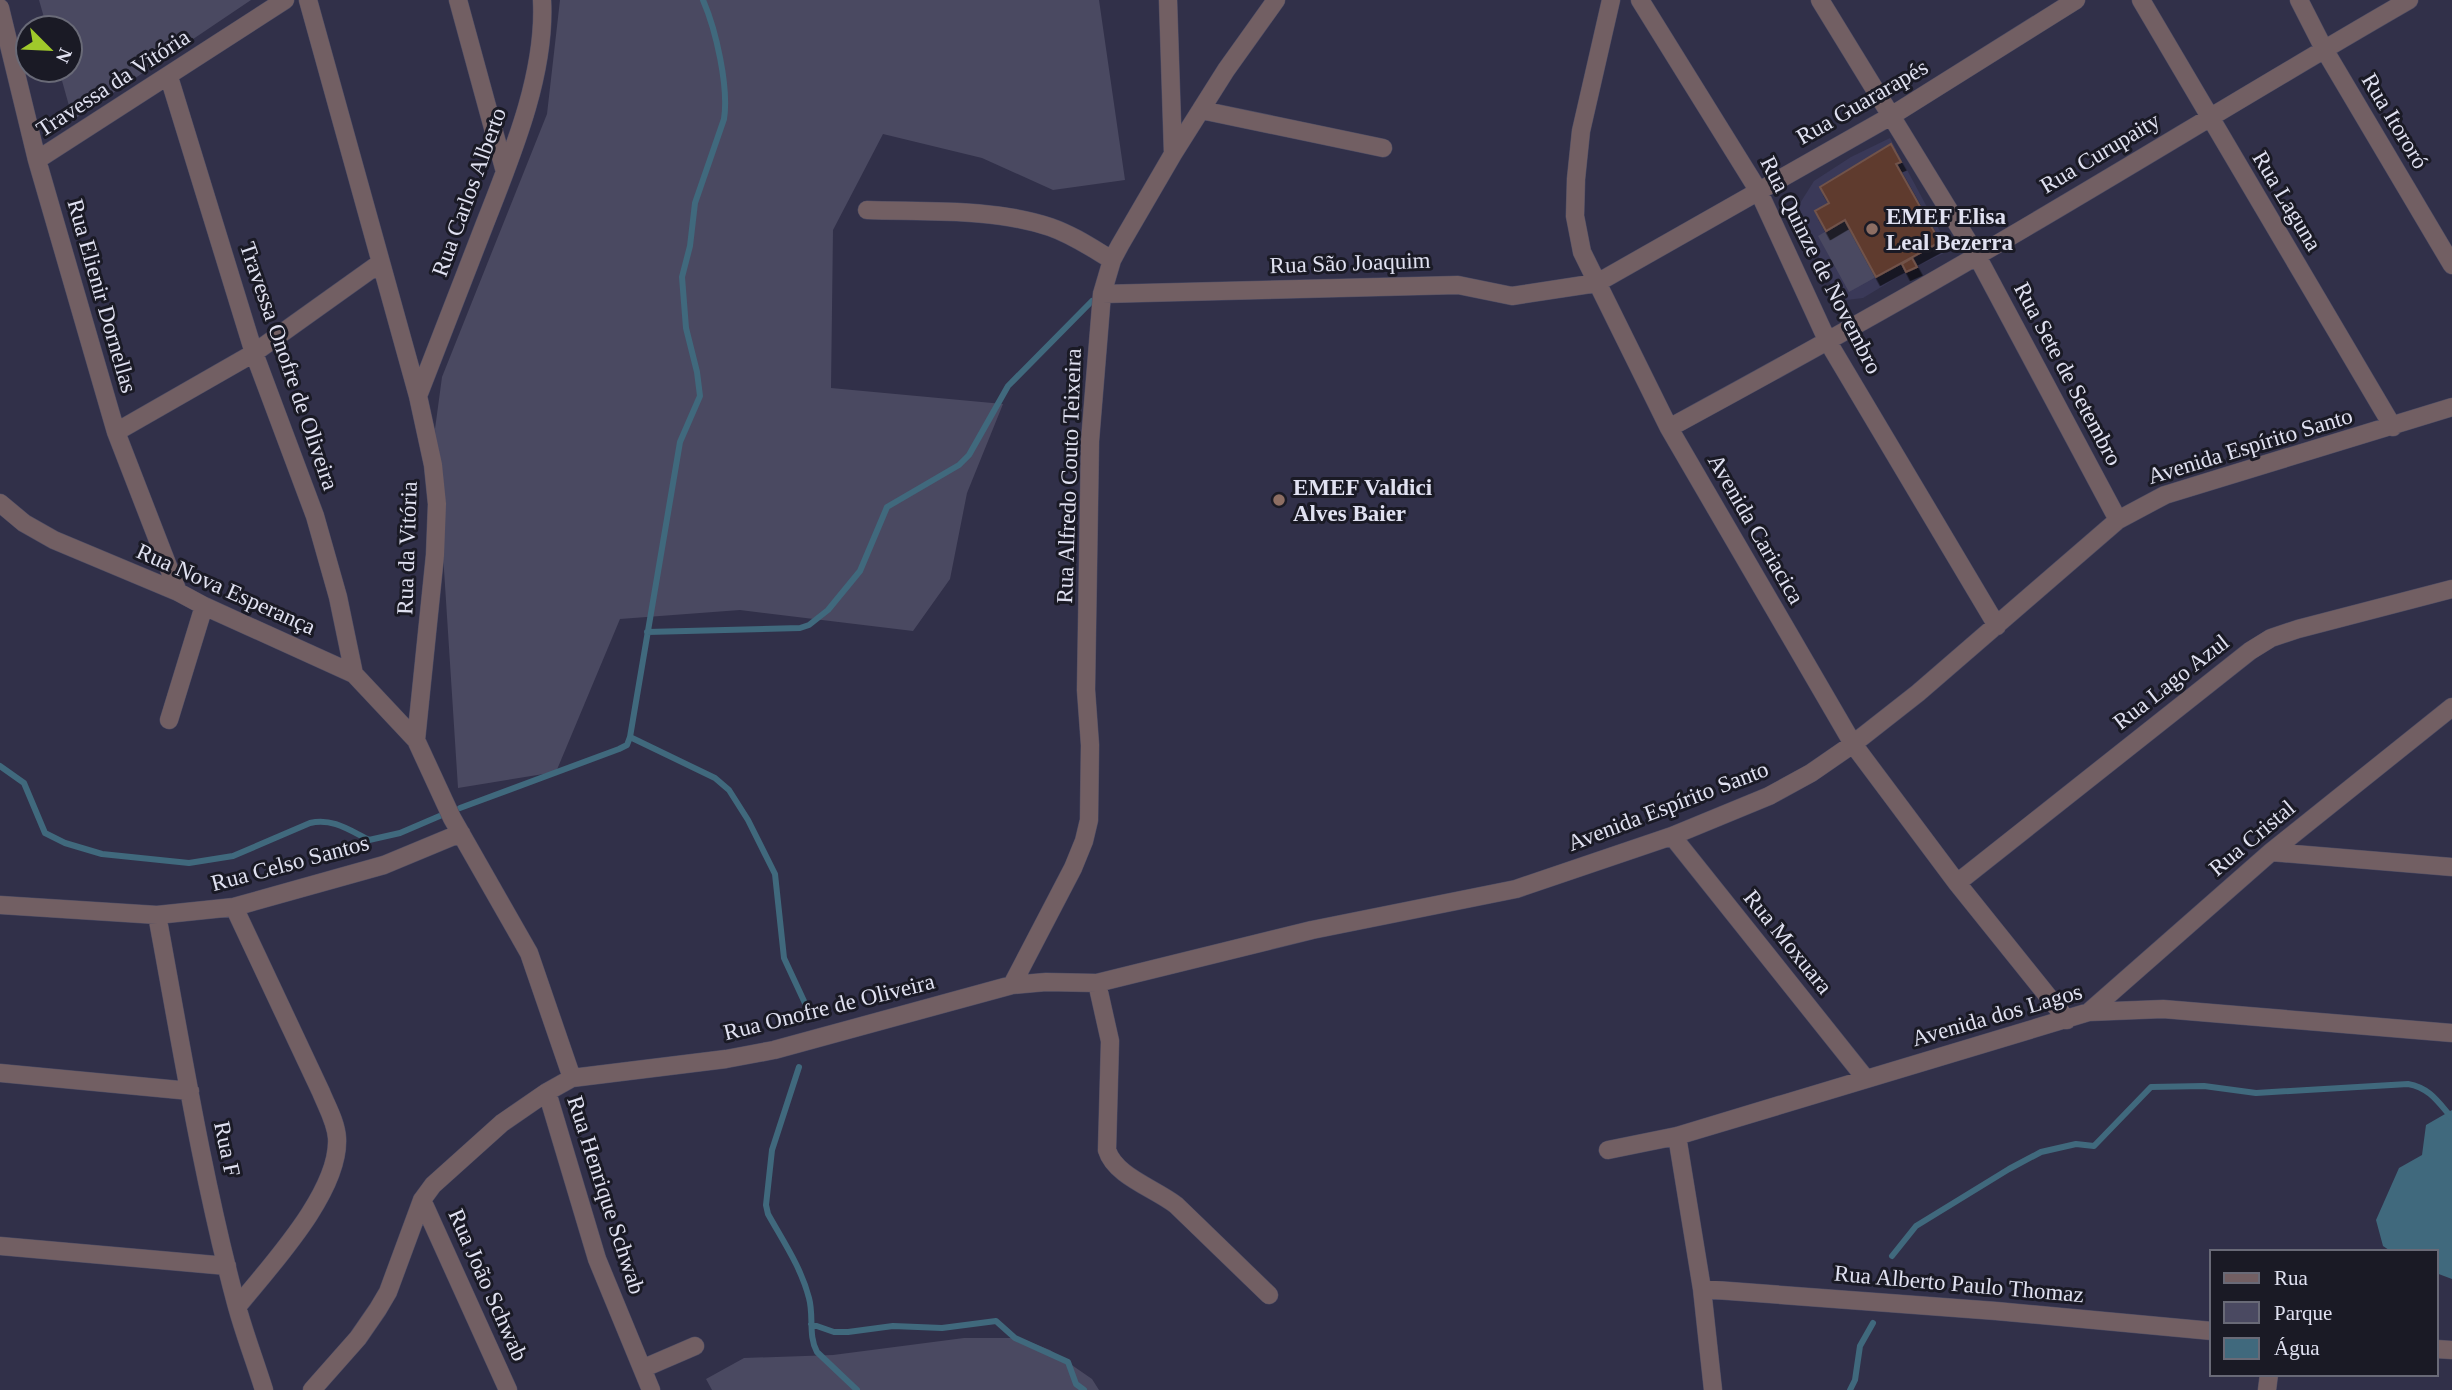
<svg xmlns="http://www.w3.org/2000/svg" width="2452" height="1390" viewBox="0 0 2452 1390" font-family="Georgia,serif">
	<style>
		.built { fill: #3a3958 }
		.green { fill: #4a4961 }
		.water { fill: #40697d }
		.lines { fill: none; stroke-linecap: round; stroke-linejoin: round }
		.stream { stroke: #40697d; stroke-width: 6 }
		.building { fill: #5f3a2f; stroke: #71534a; stroke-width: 2; filter: url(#shadow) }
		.minor-casing { stroke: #4d4c64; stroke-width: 19 }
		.minor { stroke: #725f63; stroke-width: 18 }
		.education-dot { fill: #8d6e63; stroke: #1a1a25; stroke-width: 2.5 }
		.labels { text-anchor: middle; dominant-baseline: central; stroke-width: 6; stroke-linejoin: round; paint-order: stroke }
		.street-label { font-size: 23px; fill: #e0e1f1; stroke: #1a1a25 }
		.poi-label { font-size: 23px; font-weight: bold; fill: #e0e1f1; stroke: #1a1a25; text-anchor: start }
	</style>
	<defs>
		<filter id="shadow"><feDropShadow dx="4.5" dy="8" stdDeviation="0" flood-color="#0009"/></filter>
	</defs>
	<rect width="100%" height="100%" fill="#313049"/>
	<path class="built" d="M1890 138 1950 250 1906 272 1863 298 1838 301 1797 208 1814 181 1851 157Z"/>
	<path class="green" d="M39 0H251L73 120 59 70H70V28H47Z
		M560 0H1099L1125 180 1053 190 982 158 883 134 833 230 831 388 1003 404 967 493 950 579 913 631 740 610 620 619 556 772 458 788 435 429 442 377 547 114Z
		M1845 220 1876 277 1849 292 1818 236Z
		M964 1338H1020L1050 1350 1092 1379 1099 1390H712L706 1379 744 1358 833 1355Z"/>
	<path class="water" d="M2452 1110V1279L2436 1273V1252H2392L2383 1246 2376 1220 2399 1168 2422 1155 2426 1125Z"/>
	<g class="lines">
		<path class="stream" d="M647 632 800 628 809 625 828 610 860 571 887 507 959 465 969 455 1008 386 1092 301
			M630 737 715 778 729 790 748 820 775 874 784 958 810 1014
			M0 766 24 783 45 833 65 843 102 854 189 863 233 856 310 823C333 818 349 830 369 840L400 833 442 815
			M460 808 619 749 627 745 630 737 680 442 700 396 697 372 686 328 682 277 690 246 695 203 724 119C729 87 716 30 703 0
			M799 1067 772 1150 766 1205 768 1214C783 1241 801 1267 809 1298 814 1316 808 1336 817 1352L857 1390
			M1892 1256 1916 1226 2009 1169 2041 1152 2076 1144 2094 1146 2151 1087 2204 1086 2256 1093 2408 1084C2430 1088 2438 1102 2452 1118
			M811 1324 834 1332H848L893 1326 942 1328 996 1321 1015 1338 1068 1362 1076 1384 1084 1390
			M1850 1390 1855 1380 1860 1346 1873 1323"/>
	</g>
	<path class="building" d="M1891 144 1901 162 1896 164 1940 242 1876 277 1845 220 1826 231 1815 211 1829 203 1820 187Z
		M1912 258 1917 267 1906 272 1902 264Z"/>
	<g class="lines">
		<g class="minor-casing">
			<path id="minor" d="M308 0 418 396 433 465 437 504 435 555 416 740 452 818 529 953 572 1078
				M458 0 505 172
				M1168 0 1173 154
				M1611 0 1581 131 1576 179 1575 216 1582 252 1669 428 1853 744 1957 883 2067 1020
				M1640 0 1758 190 1828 342 1997 626
				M1820 0 1977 256 2118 520
				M2141 0 2393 427
				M2299 0 2324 49 2452 265
				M0 8 37 160 116 432 178 592
				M169 77 254 353 315 516 338 597 354 674
				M1201 110 1383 148
				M37 160 285 0
				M867 210C927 212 993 208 1050 227 1073 235 1092 248 1112 260
				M1102 294 1458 285 1512 296 1597 283 1891 116 2076 0
				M418 396C440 340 462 283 484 226 511 157 546 75 542 0
				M1669 428C1772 372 1874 316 1975 257 2120 173 2263 84 2409 0
				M116 432 254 353 380 263
				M0 503 24 523 54 540 178 592 204 606 354 674 416 740
				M169 720 204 606
				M1672 836 1866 1079
				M2271 852 2452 867
				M1957 883 2250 651 2271 638 2298 629 2452 589
				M0 905 157 915 234 907 384 865 461 833
				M234 907 321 1092C327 1107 336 1122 337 1138 340 1192 270 1266 237 1307
				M157 915C181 1044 202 1176 236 1303 244 1333 255 1361 264 1390
				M1097 983 1110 1041 1107 1150C1115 1176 1154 1188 1176 1205L1269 1295
				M1012 985 1073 868 1084 841 1089 820 1090 745 1086 690 1090 441 1102 294 1112 260 1120 245 1173 154 1226 70 1276 0
				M2089 1012 2271 852 2452 707
				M0 1073 190 1091
				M547 1092 597 1259 651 1390
				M1677 1136 1702 1289 1713 1390
				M1608 1150 1677 1136 2089 1012 2163 1009 2452 1033
				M422 1200 508 1390
				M0 1246 227 1266
				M1702 1289 1996 1311 2212 1331
				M2436 1349 2452 1350
				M644 1368 695 1346
				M312 1390 358 1338 378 1309 388 1292 422 1200 433 1185 502 1123 547 1092 572 1078 726 1059 774 1050 1012 985 1046 982 1097 983 1312 930 1516 889 1672 836 1769 796 1811 773 1853 744 1918 693 2118 520 2165 495 2452 407
				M2267 1390 2269 1374"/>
		</g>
		<use href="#minor" class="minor"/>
	</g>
	<g class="education-dot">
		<circle cx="1872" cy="229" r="7"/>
		<circle cx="1279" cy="500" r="7"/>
	</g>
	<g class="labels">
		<g class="street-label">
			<text transform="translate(113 83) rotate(-33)">Travessa da Vitória</text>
			<text transform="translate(1862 102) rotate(-30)">Rua Guararapés</text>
			<text transform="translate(2395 121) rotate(59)">Rua Itororó</text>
			<text transform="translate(2100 153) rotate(-31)">Rua Curupaity</text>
			<text transform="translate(469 192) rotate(-70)">Rua Carlos Alberto</text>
			<text transform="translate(2287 201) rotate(59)">Rua Laguna</text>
			<text transform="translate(1350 263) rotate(-2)">Rua São Joaquim</text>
			<text transform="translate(1821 265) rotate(63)">Rua Quinze de Novembro</text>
			<text transform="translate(102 296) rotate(74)">Rua Elienir Dornellas</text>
			<text transform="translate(289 366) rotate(71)">Travessa Onofre de Oliveira</text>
			<text transform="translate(2068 374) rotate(62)">Rua Sete de Setembro</text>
			<text transform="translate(2250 446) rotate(-17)">Avenida Espírito Santo</text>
			<text transform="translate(1069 476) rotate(-88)">Rua Alfredo Couto Teixeira</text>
			<text transform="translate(1756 529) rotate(60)">Avenida Cariacica</text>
			<text transform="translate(407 548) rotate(-88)">Rua da Vitória</text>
			<text transform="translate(226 589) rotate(24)">Rua Nova Esperança</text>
			<text transform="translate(2171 682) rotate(-38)">Rua Lago Azul</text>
			<text transform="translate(1668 806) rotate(-21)">Avenida Espírito Santo</text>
			<text transform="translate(2252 838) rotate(-40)">Rua Cristal</text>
			<text transform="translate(290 863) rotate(-15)">Rua Celso Santos</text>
			<text transform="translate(1788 942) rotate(51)">Rua Moxuara</text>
			<text transform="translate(829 1007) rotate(-14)">Rua Onofre de Oliveira</text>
			<text transform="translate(1997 1015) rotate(-16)">Avenida dos Lagos</text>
			<text transform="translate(227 1149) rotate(78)">Rua F</text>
			<text transform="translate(606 1195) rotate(72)">Rua Henrique Schwab</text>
			<text transform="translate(1959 1284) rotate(5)">Rua Alberto Paulo Thomaz</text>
			<text transform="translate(488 1285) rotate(66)">Rua João Schwab</text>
		</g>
		<g class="poi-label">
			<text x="1886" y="216">EMEF Elisa<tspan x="1886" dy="26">Leal Bezerra</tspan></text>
			<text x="1293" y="487">EMEF Valdici<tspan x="1293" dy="26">Alves Baier</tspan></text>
		</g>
	</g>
	<rect x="2210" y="1250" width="228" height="126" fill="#1a1a25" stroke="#696a77" stroke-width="2"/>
	<rect x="2224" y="1273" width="35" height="10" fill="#725f63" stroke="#696a77" stroke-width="2"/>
	<text x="2274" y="1285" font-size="21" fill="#e0e1f1">Rua</text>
	<rect x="2224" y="1302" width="35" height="21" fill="#4a4961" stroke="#696a77" stroke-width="2"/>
	<text x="2274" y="1320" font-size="21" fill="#e0e1f1">Parque</text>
	<rect x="2224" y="1338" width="35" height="21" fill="#40697d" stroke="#696a77" stroke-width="2"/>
	<text x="2274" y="1355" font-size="21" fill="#e0e1f1">Água</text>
	<g transform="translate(49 49) rotate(114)"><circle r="33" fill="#1a1a25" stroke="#696a77" stroke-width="2"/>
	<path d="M0-5L12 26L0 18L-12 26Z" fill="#a0c92b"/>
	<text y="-10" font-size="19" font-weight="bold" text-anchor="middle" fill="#e0e1f1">N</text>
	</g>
</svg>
